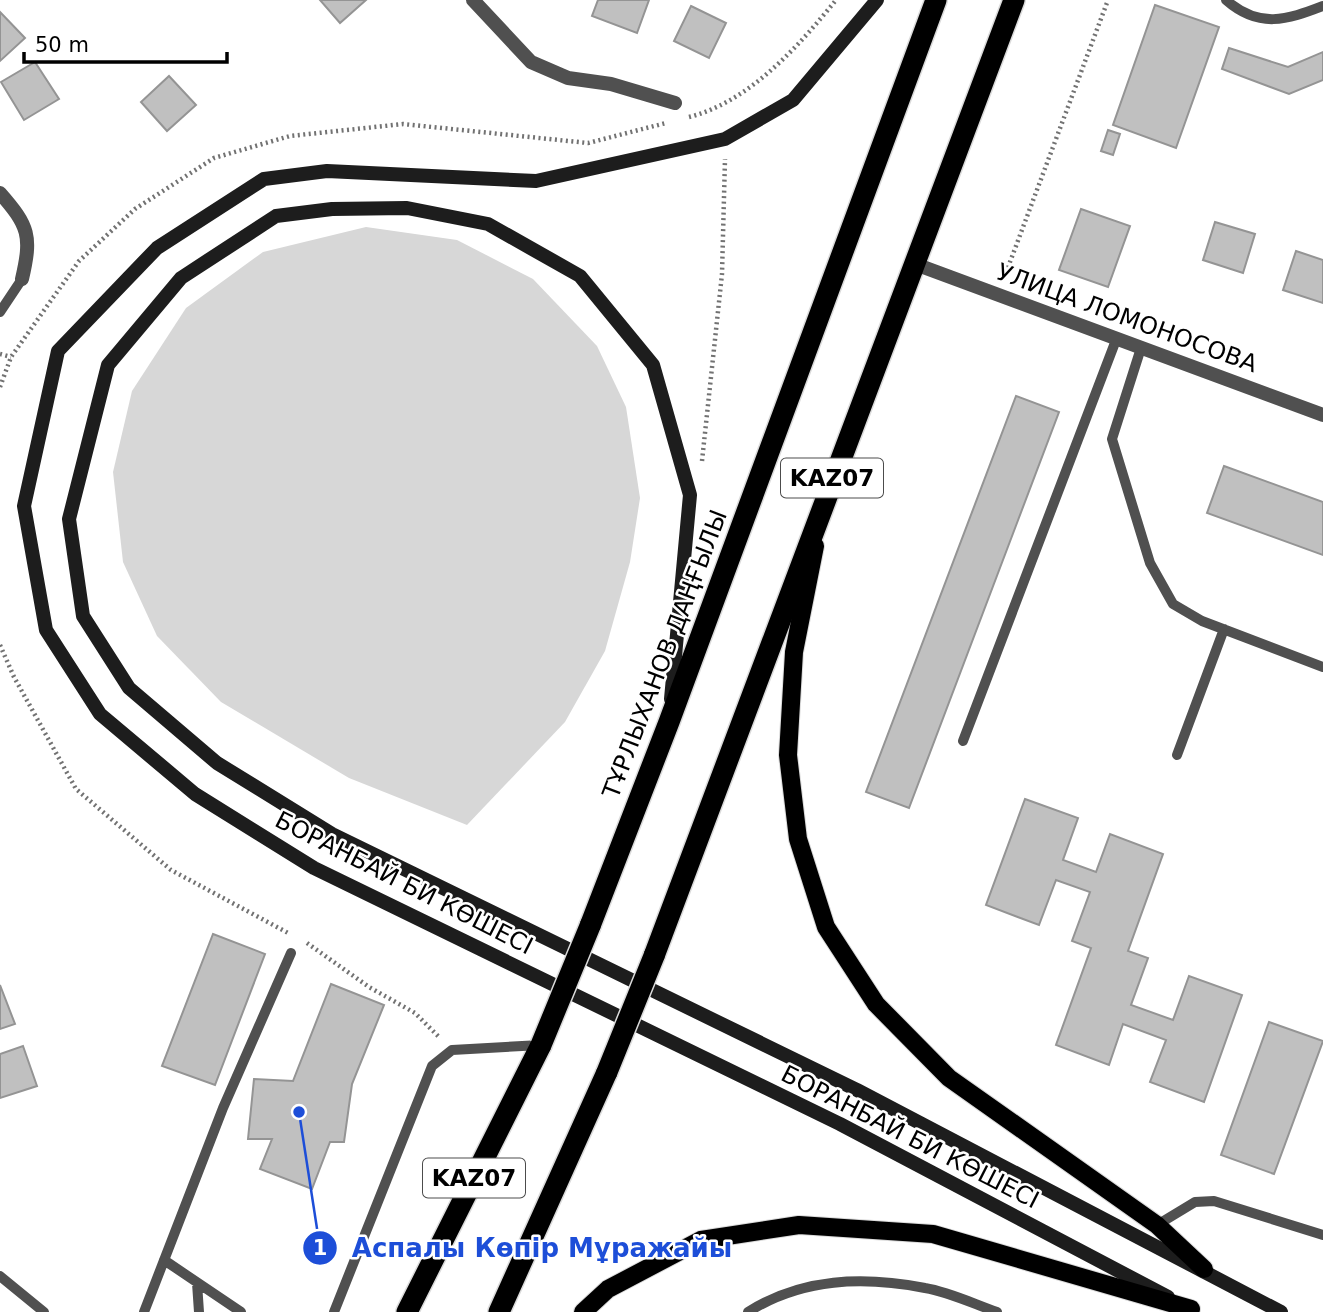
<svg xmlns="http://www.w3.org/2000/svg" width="1323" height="1312" viewBox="0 0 1323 1312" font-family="'DejaVu Sans',sans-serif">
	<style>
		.green { fill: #d7d7d7 }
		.building { fill: #c0c0c0; stroke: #949494; stroke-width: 2 }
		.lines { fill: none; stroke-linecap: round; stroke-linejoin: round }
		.primary-casing { stroke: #dbdbdb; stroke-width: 20 }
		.highway-casing { stroke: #dbdbdb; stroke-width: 24 }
		.path { stroke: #727272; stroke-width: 4.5; stroke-dasharray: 2 3.5; stroke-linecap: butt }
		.lane { stroke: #505050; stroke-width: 10 }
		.street { stroke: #505050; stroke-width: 14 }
		.secondary { stroke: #1d1d1d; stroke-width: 14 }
		.primary { stroke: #000; stroke-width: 18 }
		.highway { stroke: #000; stroke-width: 21 }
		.highway-bridge-casing { stroke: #dbdbdb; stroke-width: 24; stroke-linecap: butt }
		.highway-bridge { stroke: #000; stroke-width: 21 }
		.labels { text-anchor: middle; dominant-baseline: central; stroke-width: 5; stroke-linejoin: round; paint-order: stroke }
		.shield { fill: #fff; stroke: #4c4c4c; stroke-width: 2 }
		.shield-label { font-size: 23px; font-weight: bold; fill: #000 }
		.street-label { font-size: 24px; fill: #000; stroke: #fff }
		.leader { fill: none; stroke: #1d4ed8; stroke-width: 2.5 }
		.callout-dot { fill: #1d4ed8; stroke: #fff; stroke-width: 2.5 }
		.mark-label { font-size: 21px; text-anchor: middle; font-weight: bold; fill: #fff }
		.callout-label { font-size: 26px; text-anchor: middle; font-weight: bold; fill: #1d4ed8; stroke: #fff; stroke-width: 5; stroke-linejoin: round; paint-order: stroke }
	</style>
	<rect width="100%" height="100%" fill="#fff"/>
	<path class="green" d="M366 227 457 240 533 279 597 346 626 407 640 498 630 562 605 651 565 722 467 825 349 778 221 702 157 636 123 562 113 472 132 391 186 308 263 252Z"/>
	<path class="building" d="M320 0H366L340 23Z
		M598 0H649L637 33 592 16Z
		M1155 5 1219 27 1176 148 1113 125Z
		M691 6 726 23 709 58 674 41Z
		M0 12 25 38 0 61Z
		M1229 48 1288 67 1323 52V80L1289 94 1222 69Z
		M35 62 59 99 24 120 1 82Z
		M169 76 196 105 167 131 141 102Z
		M1108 130 1120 134 1113 155 1101 151Z
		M1081 209 1130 226 1108 287 1059 270Z
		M1215 222 1255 234 1243 273 1203 260Z
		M1296 251 1323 260V303L1283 290Z
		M1016 396 1059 412 909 808 866 792Z
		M1224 466 1323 502V555L1207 513Z
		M1025 799 1078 818 1063 860 1096 872 1110 834 1163 854 1128 951 1148 958 1131 1005 1173 1020 1189 976 1242 995 1204 1102 1150 1082 1166 1040 1123 1024 1109 1065 1056 1045 1091 948 1072 941 1090 892 1056 880 1039 925 986 905Z
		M213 934 265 954 215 1085 162 1066Z
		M331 984 384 1005 352 1084 344 1142H330L312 1189 260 1169 272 1139H248L254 1079 293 1081Z
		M0 985 15 1024 0 1029Z
		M1269 1022 1323 1041 1274 1174 1221 1155Z
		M23 1046 37 1086 0 1098V1054Z"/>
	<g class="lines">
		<g class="primary-casing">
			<path id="primary" d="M815 546 794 652 788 755 798 839 826 927 876 1004 949 1078 1157 1225 1204 1269
				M583 1312 608 1289 701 1240 799 1225 933 1234 1191 1309"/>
		</g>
		<g class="highway-casing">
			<path id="highway" d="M590 926 669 722 936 0
				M654 956 1014 0
				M407 1312 541 1045
				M499 1312 607 1072"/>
		</g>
		<path class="path" d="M689 117C749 102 798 47 836 0
			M1004 278 1108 0
			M0 354 11 357
			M0 387 11 357 79 261 135 209 214 158 290 136 403 124 588 143 666 123
			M702 461 722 274 725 159
			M0 645 14 677 76 789 171 870 290 934
			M307 943 369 987 415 1013 439 1037"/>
		<path class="lane" d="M1226 0C1259 29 1287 20 1323 6
			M0 312 22 279
			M1141 348 1112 439 1150 563 1173 604 1202 621 1323 667
			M963 741 1116 340
			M1177 755 1224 629
			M1157 1225 1195 1202 1214 1201 1323 1235
			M164 1260 241 1312
			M0 1276 44 1312
			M197 1283 199 1312
			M144 1312 223 1108 291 953
			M334 1312 432 1066 452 1050 541 1045
			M748 1312C802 1278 863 1276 925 1288 949 1292 974 1304 997 1312"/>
		<path class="street" d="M473 0 531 62 568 78 611 84 675 103
			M0 193C29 226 32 236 22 279
			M915 264 1323 415"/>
		<path class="secondary" d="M877 0 793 100 725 139 536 181 327 171 264 179 157 248 58 351 24 506 46 630 100 714 195 794 314 868 840 1124 1168 1297
			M671 699 690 495 653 365 580 276 488 224 407 208 332 209 276 216 181 278 108 365 69 519 83 616 129 688 217 763 332 834 857 1090 1281 1312"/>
		<use href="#primary" class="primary"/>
		<use href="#highway" class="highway"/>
		<g class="highway-bridge-casing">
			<path id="highway-bridge" d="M541 1045 590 926
				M607 1072 654 956"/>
		</g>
		<use href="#highway-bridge" class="highway-bridge"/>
	</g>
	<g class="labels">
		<g class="shield">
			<rect x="781" y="458.5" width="102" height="39" rx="5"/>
			<rect x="423" y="1158.5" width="102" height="39" rx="5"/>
		</g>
		<g class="shield-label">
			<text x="832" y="478">KAZ07</text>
			<text x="474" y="1178">KAZ07</text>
		</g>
		<g class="street-label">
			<text transform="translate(1127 318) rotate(20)">УЛИЦА ЛОМОНОСОВА</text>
			<text transform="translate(665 654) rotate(-69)">ТҰРЛЫХАНОВ ДАҢҒЫЛЫ</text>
			<text transform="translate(404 883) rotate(27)">БОРАНБАЙ БИ КӨШЕСІ</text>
			<text transform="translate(910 1137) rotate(27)">БОРАНБАЙ БИ КӨШЕСІ</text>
		</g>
	</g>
	<path class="leader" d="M299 1112L320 1248"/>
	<g class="callout-dot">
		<circle cx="299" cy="1112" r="7"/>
		<circle cx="320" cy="1248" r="18"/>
	</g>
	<g class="mark-label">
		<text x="320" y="1255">1</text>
	</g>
	<g class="callout-label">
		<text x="542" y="1257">Аспалы Көпір Мұражайы</text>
	</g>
	<path d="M24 52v10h203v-10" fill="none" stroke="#000000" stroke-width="3.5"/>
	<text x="35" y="52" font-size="21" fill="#000000" stroke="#ffffff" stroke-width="5" paint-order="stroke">50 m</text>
</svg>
